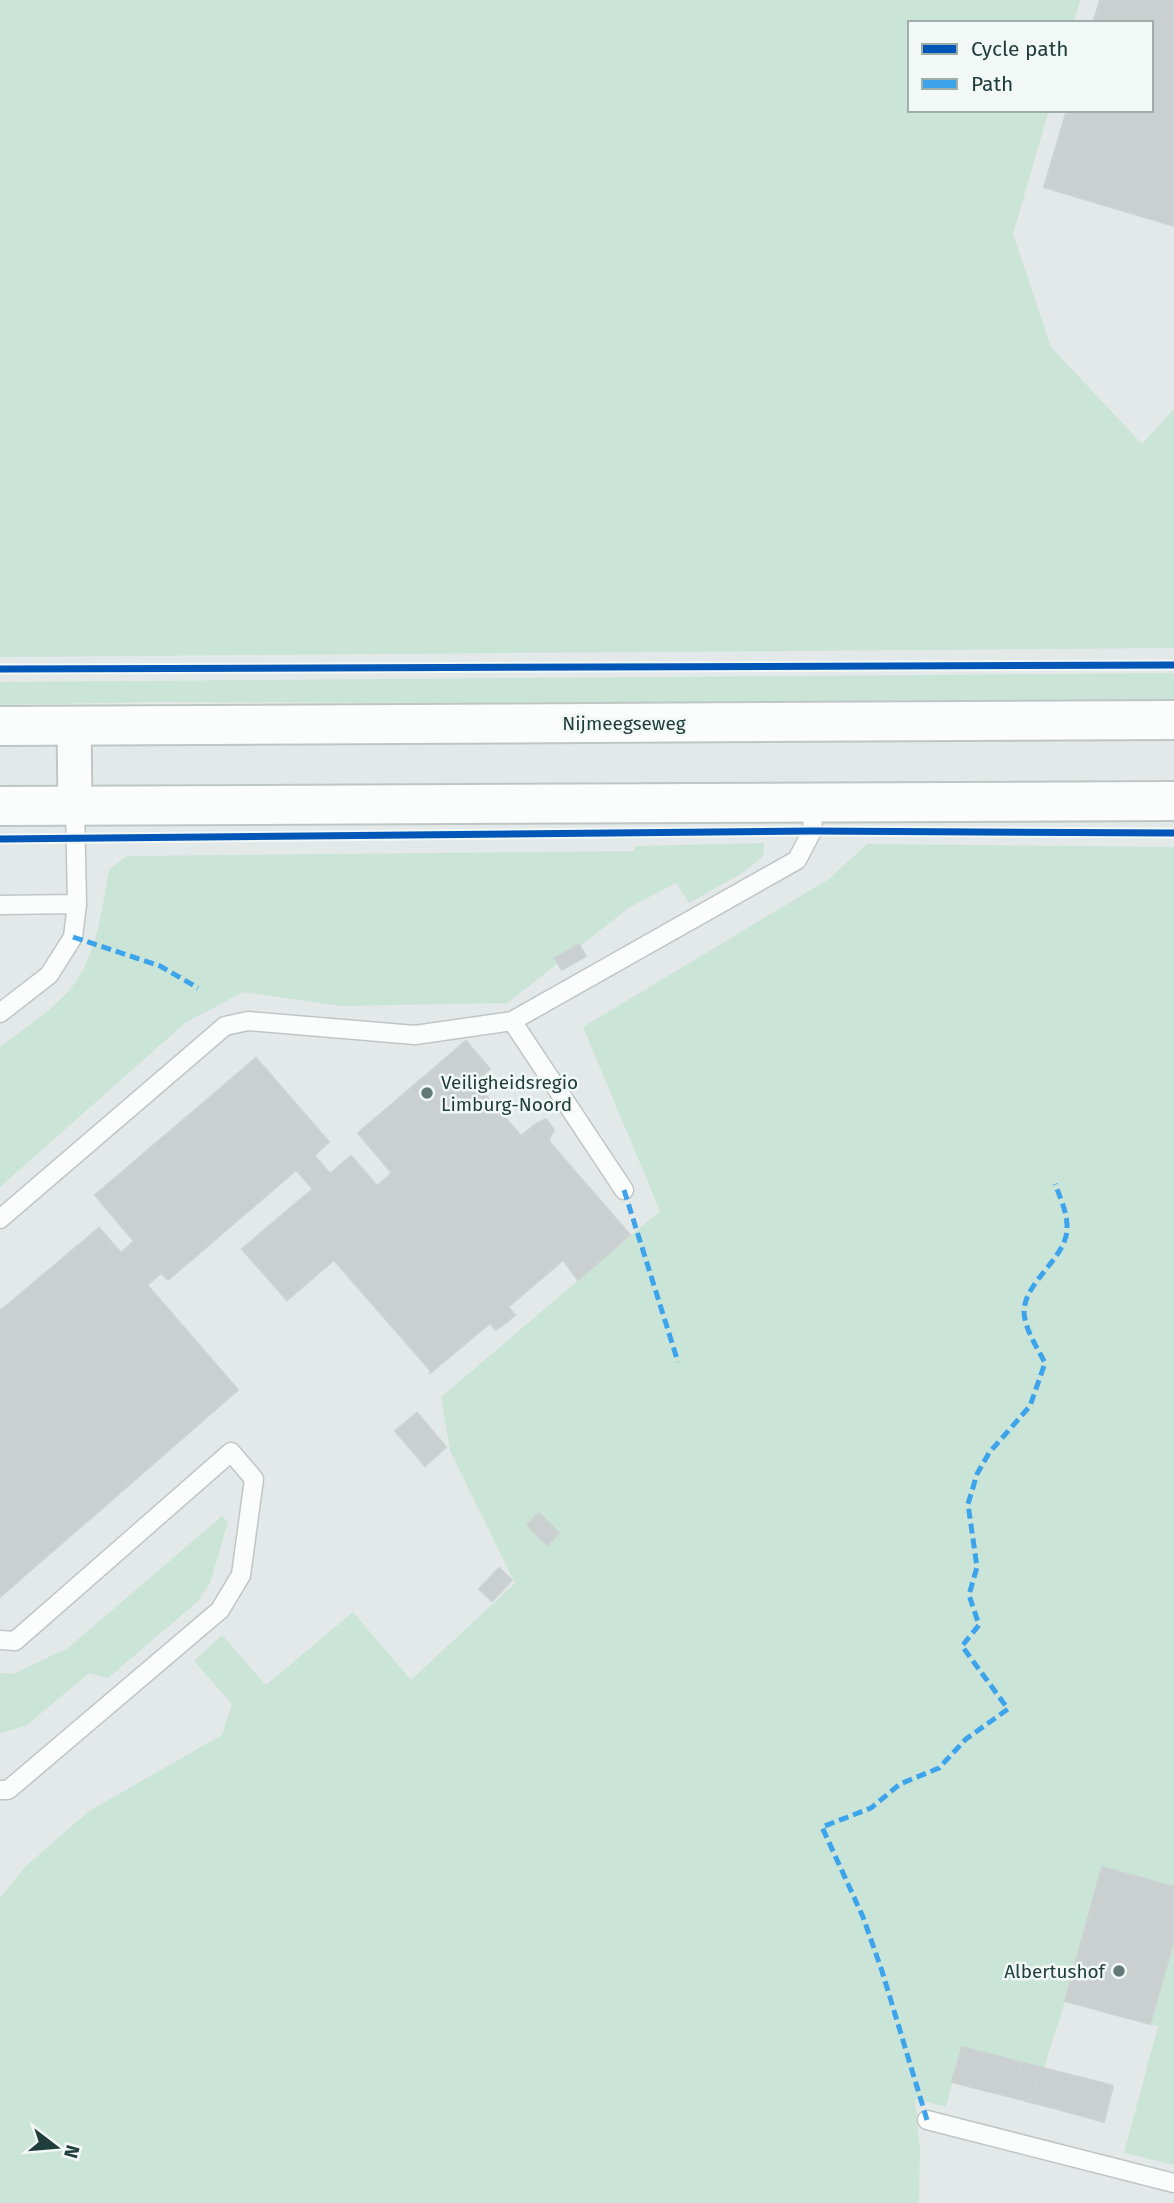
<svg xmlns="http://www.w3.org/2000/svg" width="1174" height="2203" viewBox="0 0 1174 2203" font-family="'Fira Sans',sans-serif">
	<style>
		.green { fill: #cbe4d8 }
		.building { fill: #cad0cf; stroke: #cbd2d1; stroke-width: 2 }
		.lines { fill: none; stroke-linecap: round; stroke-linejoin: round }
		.service-casing { stroke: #c0c6c5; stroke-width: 21 }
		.minor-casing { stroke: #c0c6c5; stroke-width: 37 }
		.secondary-casing { stroke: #bec7c5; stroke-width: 42 }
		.service { stroke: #fbfcfc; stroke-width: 18 }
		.minor { stroke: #fbfcfc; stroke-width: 33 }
		.secondary { stroke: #fbfcfc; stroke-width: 38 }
		.quiet { stroke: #3da4ec; stroke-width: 5; stroke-dasharray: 10 5; stroke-linecap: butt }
		.cycleway-casing { stroke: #f1f8f6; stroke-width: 11 }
		.cycleway { stroke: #0057b8; stroke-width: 7 }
		.poi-dot { fill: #647a78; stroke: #f1f8f6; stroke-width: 2.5 }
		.labels { text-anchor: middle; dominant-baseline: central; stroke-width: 5; stroke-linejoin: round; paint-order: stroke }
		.street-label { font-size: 19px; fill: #203e3b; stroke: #f1f8f6 }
		.poi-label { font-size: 19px; fill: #203e3b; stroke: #f1f8f6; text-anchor: start }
	</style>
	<rect width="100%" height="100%" fill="#e3e9e8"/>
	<path class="green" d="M0 0H1080L1074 23H910V110H1049L1013 234 1051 347 1142 444 1174 409V648L0 657Z
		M1174 673V700L427 703 158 702 0 705V682Z
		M764 843 763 856 744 872 689 903 676 883 630 907 507 1003 340 1006 243 992 185 1023 0 1187V1047C21 1031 45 1015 64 996 96 964 101 914 109 870L127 856 635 851V846Z
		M867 844 1174 847V2165L1124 2153 1158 2026 1065 2001 1044 2068 962 2047 946 2107 915 2099 920 2150 919 2203H0V1898L26 1866 89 1811 222 1735 232 1704 194 1661 222 1635 266 1685 353 1612 411 1680 515 1583 450 1451 441 1397 660 1211 583 1027 829 879Z
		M222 1516 228 1522 210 1583 197 1602 108 1678 89 1673 26 1726 0 1733V1673L13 1674 68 1648Z"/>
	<path class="building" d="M1100 0H1174V226L1044 187 1067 110H1151V23H1093Z
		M579 944 586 956 562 970 555 958Z
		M466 1041 490 1069 474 1082 521 1136 536 1124 546 1119 554 1130 549 1139 551 1144 630 1235 578 1280 563 1260 508 1307 515 1315 508 1321 496 1330 490 1323 429 1374 431 1371 334 1260 287 1300 242 1249 313 1189 298 1172 310 1163 308 1161 314 1155 330 1174 351 1156 377 1186 392 1173 358 1133Z
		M256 1058 329 1142 308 1161 310 1163 298 1172 296 1170 168 1280 161 1273 147 1285 238 1390 0 1597V1311L99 1228 121 1253 134 1241 95 1195Z
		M417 1413 446 1447 425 1466 395 1431Z
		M539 1513 559 1533 547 1545 527 1525Z
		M499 1568 512 1580 492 1601 479 1589Z
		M1102 1867 1174 1887V1940L1150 2024 1065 2001Z
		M962 2047 981 2052 971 2087 952 2082Z
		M981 2052 1001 2057 991 2092 971 2087Z
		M1001 2057 1020 2062 1011 2097 991 2092Z
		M1020 2062 1039 2067 1030 2102 1011 2097Z
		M1039 2067 1059 2072 1050 2107 1030 2102Z
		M1059 2072 1078 2077 1068 2112 1050 2107Z
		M1078 2077 1095 2081 1086 2117 1068 2112Z
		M1095 2081 1113 2086 1104 2122 1086 2117Z"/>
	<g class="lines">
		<g class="service-casing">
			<path id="service" d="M0 905 77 904
				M0 1013 49 975 73 937 77 904 75 806
				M512 1021 624 1190
				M0 1219 225 1026 248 1021 415 1035 512 1021 797 860 812 831 814 803
				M0 1640 15 1641 231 1452 254 1479 241 1575 220 1610 8 1790H0
				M927 2120 1174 2183"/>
		</g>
		<g class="minor-casing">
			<path id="minor" d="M74 725 75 806"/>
		</g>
		<g class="secondary-casing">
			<path id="secondary" d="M0 726 1174 720
				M0 806 1174 801"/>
		</g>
		<use href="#service" class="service"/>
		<use href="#minor" class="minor"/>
		<use href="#secondary" class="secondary"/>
		<path class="quiet" d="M73 937 160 966 198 988
			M624 1190 678 1362
			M927 2120 882 1971 863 1917 822 1827 871 1808 900 1784 939 1768 966 1739 1008 1709 962 1646 979 1625 969 1595 977 1567 968 1504 977 1474 989 1453 1030 1406 1045 1363C1037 1347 1025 1330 1024 1312 1024 1281 1069 1257 1067 1226 1067 1212 1060 1197 1055 1184"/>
		<g class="cycleway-casing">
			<path id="cycleway" d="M0 669 1174 665
				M0 839 812 831 1174 833"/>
		</g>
		<use href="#cycleway" class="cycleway"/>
	</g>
	<g class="poi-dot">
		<circle cx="427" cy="1093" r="7"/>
		<circle cx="1119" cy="1971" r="7"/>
	</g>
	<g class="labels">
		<g class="street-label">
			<text x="624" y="723">Nijmeegseweg</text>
		</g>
		<g class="poi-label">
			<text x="441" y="1082">Veiligheidsregio<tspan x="441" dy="22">Limburg-Noord</tspan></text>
			<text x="1105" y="1971" text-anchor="end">Albertushof</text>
		</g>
	</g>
	<rect x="908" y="21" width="245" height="91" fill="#f1f8f6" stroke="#9daeab" stroke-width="2"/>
	<rect x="922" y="44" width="35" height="10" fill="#0057b8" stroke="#9daeab" stroke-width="2"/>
	<text x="971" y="56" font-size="21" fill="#203e3b">Cycle path</text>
	<rect x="922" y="79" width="35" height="10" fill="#3da4ec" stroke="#9daeab" stroke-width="2"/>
	<text x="971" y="91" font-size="21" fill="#203e3b">Path</text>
	<g transform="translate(56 2147) rotate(106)" stroke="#f1f8f6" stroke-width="5" paint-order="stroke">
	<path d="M0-5L12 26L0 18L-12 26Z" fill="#203e3b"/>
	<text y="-10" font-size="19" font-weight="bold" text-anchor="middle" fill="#203e3b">N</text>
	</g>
</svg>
